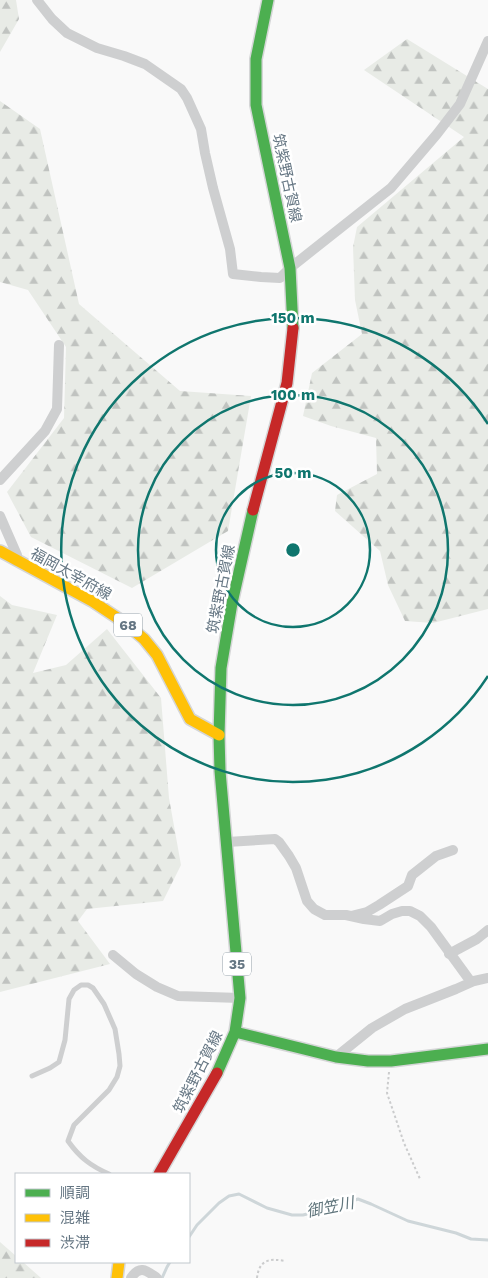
<svg xmlns="http://www.w3.org/2000/svg" width="488" height="1278" viewBox="0 0 488 1278" font-family="'Work Sans','Noto Sans JP',sans-serif">
	<style>
		.forest { fill: url(#forest-firs) }
		.lines { fill: none; stroke-linecap: round; stroke-linejoin: round }
		.stream { stroke: #ced6d9; stroke-width: 3 }
		.fast-casing { stroke: #d5d6d7; stroke-width: 14 }
		.slow-casing { stroke: #d5d6d7; stroke-width: 14 }
		.jam-casing { stroke: #d5d6d7; stroke-width: 14 }
		.path { stroke: #cbcccd; stroke-width: 2; stroke-dasharray: 2.5 2.5; stroke-linecap: butt }
		.lane { stroke: #cecfd0; stroke-width: 5 }
		.street { stroke: #cecfd0; stroke-width: 10 }
		.fast { stroke: #4caf50; stroke-width: 11 }
		.slow { stroke: #ffc107; stroke-width: 11 }
		.jam { stroke: #c62828; stroke-width: 11 }
		.ring { fill: none; stroke: #0f766e; stroke-width: 2.5 }
		.labels { text-anchor: middle; dominant-baseline: central; stroke-width: 5; stroke-linejoin: round; paint-order: stroke }
		.shield { fill: #fff; stroke: #939fa8; stroke-width: 1 }
		.shield-label { font-size: 14px; font-weight: bold; fill: #657683 }
		.street-label { font-size: 15px; fill: #657683; stroke: #fff }
		.water-label { font-size: 16px; font-style: italic; fill: #60757c; stroke: #fff }
		.centre { fill: #0f766e; stroke: #fff; stroke-width: 2.5 }
		.ring-label { font-size: 15px; text-anchor: middle; font-weight: bold; fill: #0f766e; stroke: #fff; stroke-width: 5; stroke-linejoin: round; paint-order: stroke }
	</style>
	<defs>
		<pattern id="forest-firs" width="22" height="20" patternUnits="userSpaceOnUse" patternTransform="scale(1.25)"><rect width="22" height="20" fill="#e8ebe6"/><path d="M5 1l3.5 6h-7zM16 11l3.5 6h-7z" fill="#c0c3c0"/></pattern>
	</defs>
	<rect width="100%" height="100%" fill="#f9f9f9"/>
	<path class="forest" d="M0 0H16L19 19 0 52Z
		M407 39 488 89V609L433 623 405 621 388 585 380 551 335 511 337 495 377 474 376 438 331 426 303 416 312 373 362 334 355 300 353 247 357 227 464 137 364 70Z
		M0 101 40 129 79 304 180 391 251 396 228 531 132 588 31 537 7 492 64 418 66 347 28 290 0 282Z
		M0 596 12 605 57 615 33 673 66 665 107 629 161 698 169 798 181 865 163 901 87 909 78 921 110 964 0 992Z
		M0 1242 16 1256V1262H23L41 1278H0Z"/>
	<g class="lines">
		<path class="stream" d="M189 1237 197 1225 219 1203 229 1196 239 1194 267 1208 292 1215H303L332 1208 358 1199 371 1204 408 1221 456 1233 471 1239 488 1240
			M162 1278 167 1267 170 1262"/>
		<g class="fast-casing">
			<path id="fast" d="M268 0 256 59V105L290 268 293 328
				M235 1032 336 1057 368 1061H391L488 1049
				M217 1073 235 1032 240 998 220 771 219 735 221 668 232 603 253 510"/>
		</g>
		<g class="slow-casing">
			<path id="slow" d="M0 551 92 601 125 623 144 639 157 655 190 719 219 735
				M117 1278 119 1262"/>
		</g>
		<g class="jam-casing">
			<path id="jam" d="M253 510 287 383 293 328
				M159 1174 217 1073"/>
		</g>
		<path class="path" d="M389 1072 387 1093 404 1143 420 1179
			M257 1278C259 1260 269 1258 285 1261"/>
		<path class="lane" d="M32 1076 50 1068 59 1062 65 1040 69 999 74 990 81 985H88L93 988 104 1004 115 1029 119 1054 120 1066 117 1077 109 1090 74 1125 68 1141C80 1158 91 1166 109 1174"/>
		<path class="street" d="M37 0 52 19 67 33 97 48 124 56 145 64 181 89 187 98 201 129 205 153 213 188 230 249 233 274 261 277 280 278 290 268 391 188 437 134 460 104 488 41
			M0 480 45 431 57 409 59 345
			M0 516 17 555 16 561
			M227 842 275 839 279 842 289 856 296 868 307 901 314 909 325 915H346L364 919 380 921 392 914 402 911H410L420 916 431 927 471 982
			M351 916 367 912 379 905 408 886 412 875 436 856 453 850
			M449 954 477 939 488 930
			M113 955 136 974 157 987 178 996 240 998
			M336 1057 372 1028 405 1009 456 989 474 981 488 978
			M131 1278C140 1264 147 1271 157 1278"/>
		<use href="#fast" class="fast"/>
		<use href="#slow" class="slow"/>
		<use href="#jam" class="jam"/>
	</g>
	<g class="ring">
		<circle cx="293" cy="550" r="77"/>
		<circle cx="293" cy="550" r="155"/>
		<path d="M488 676A232 232 0 1 1 488 424"/>
	</g>
	<g class="labels">
		<g class="shield">
			<rect x="114" y="613.5" width="28" height="23" rx="4"/>
			<rect x="223" y="952.5" width="28" height="23" rx="4"/>
		</g>
		<g class="shield-label">
			<text x="128" y="625">68</text>
			<text x="237" y="964">35</text>
		</g>
		<g class="street-label">
			<text transform="translate(287 178) rotate(78)">筑紫野古賀線</text>
			<text transform="translate(71 574) rotate(29)">福岡太宰府線</text>
			<text transform="translate(221 589) rotate(-79)">筑紫野古賀線</text>
			<text transform="translate(198 1072) rotate(-63)">筑紫野古賀線</text>
		</g>
		<g class="water-label">
			<text transform="translate(330 1207) rotate(-11)">御笠川</text>
		</g>
	</g>
	<circle cx="293" cy="550" r="8" class="centre"/>
	<g class="ring-label">
		<text x="293" y="323">150 m</text>
		<text x="293" y="400">100 m</text>
		<text x="293" y="478">50 m</text>
	</g>
	<rect x="15" y="1173" width="175" height="90" fill="#ffffff" stroke="#c1c8cd"/>
	<rect x="25" y="1189" width="25" height="8" fill="#4caf50" stroke="#c1c8cd"/>
	<text x="60" y="1198" font-size="15" fill="#657683">順調</text>
	<rect x="25" y="1214" width="25" height="8" fill="#ffc107" stroke="#c1c8cd"/>
	<text x="60" y="1223" font-size="15" fill="#657683">混雑</text>
	<rect x="25" y="1239" width="25" height="8" fill="#c62828" stroke="#c1c8cd"/>
	<text x="60" y="1248" font-size="15" fill="#657683">渋滞</text>
</svg>
